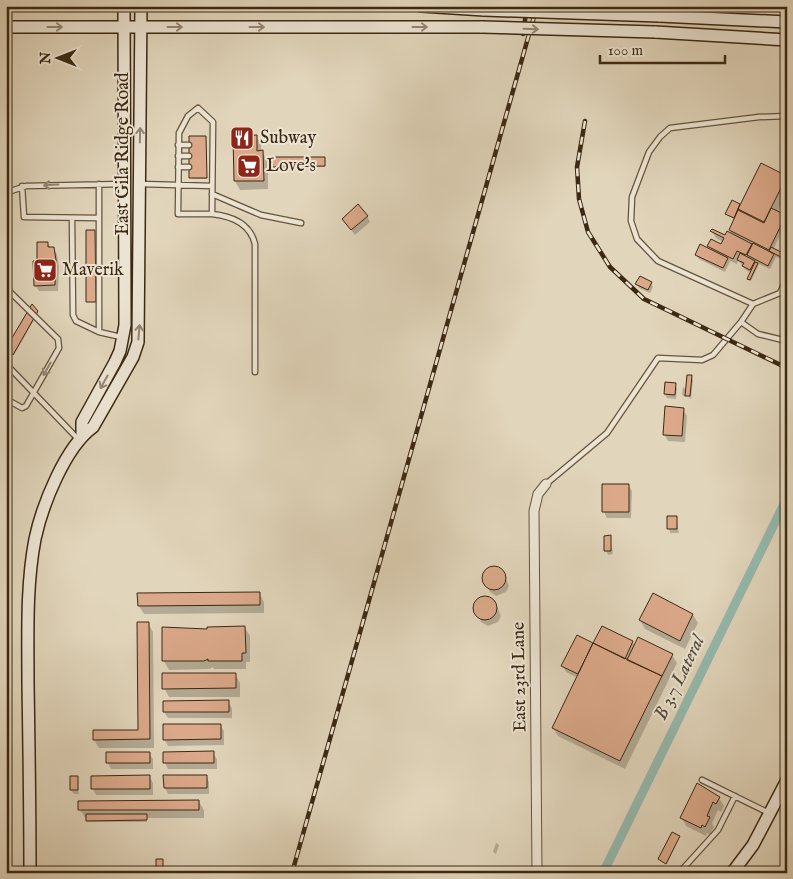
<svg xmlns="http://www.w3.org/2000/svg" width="793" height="879" viewBox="0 0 793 879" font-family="'IM FELL English',serif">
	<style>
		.shadow { fill: #0003 }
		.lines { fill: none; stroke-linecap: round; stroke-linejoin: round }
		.canal { stroke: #95b9ad; stroke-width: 9 }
		.building { fill: #dba98a; stroke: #3c2912 }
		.lane-casing { stroke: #65543c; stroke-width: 7 }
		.street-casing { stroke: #65543c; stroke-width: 11 }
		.secondary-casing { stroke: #3c2912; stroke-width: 14 }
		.lane { stroke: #ece4d3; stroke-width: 4.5 }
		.street { stroke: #ece4d3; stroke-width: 9 }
		.secondary { stroke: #ece4d3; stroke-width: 11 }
		.rail-casing { stroke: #3c2912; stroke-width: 4.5 }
		.rail { stroke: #ece4d3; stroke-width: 2.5; stroke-dasharray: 8; stroke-linecap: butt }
		.secondary-bridge-casing { stroke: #3c2912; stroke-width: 14; stroke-linecap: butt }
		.secondary-bridge { stroke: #ece4d3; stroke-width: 11 }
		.oneway { stroke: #948672 }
		.labels { text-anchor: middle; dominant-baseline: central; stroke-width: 4; stroke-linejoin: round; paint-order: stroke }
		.poi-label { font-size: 18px; fill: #3c2912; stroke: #ece4d3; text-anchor: start }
		.street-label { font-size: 18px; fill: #3c2912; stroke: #ece4d3 }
		.water-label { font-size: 19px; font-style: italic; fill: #524d39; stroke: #ece4d3 }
	</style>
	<rect width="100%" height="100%" fill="#e1d5bb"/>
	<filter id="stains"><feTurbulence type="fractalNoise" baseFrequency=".004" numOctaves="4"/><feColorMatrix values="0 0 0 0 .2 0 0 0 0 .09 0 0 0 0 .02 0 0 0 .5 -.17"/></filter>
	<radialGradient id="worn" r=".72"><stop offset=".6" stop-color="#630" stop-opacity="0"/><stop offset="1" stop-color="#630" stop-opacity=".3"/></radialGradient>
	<path class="shadow" d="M256 136 261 145V152L268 160V189L240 190 235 181 234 137Z
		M206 137 207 179H192L191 177Z
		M325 159V167L273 166Z
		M786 176 787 193 777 213 785 216 787 221 773 250 787 257V262L776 257 770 269 759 264 751 281 748 279 751 273 746 270 738 260 737 264 730 261 725 272 699 259 696 255 712 251 709 246 722 245 723 242 716 238 712 231 726 237 733 236 730 230 735 220 727 214 739 205 740 207Z
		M367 216 370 222 355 235 343 219Z
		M47 243 57 254 59 267 58 291H39L35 285 38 263Z
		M651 283 653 287 650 293 639 288 637 284Z
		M37 312 38 313 14 355 9 350Z
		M691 376 693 380 691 399 685 393V397L682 395 683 387 687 391Z
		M675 385 677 388 676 399 667 398 665 394Z
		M683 409 687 416 685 442 668 441 664 434Z
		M628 485 632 491 631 518H607L604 512Z
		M668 517H676L679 533H670Z
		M610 537 613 554 608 555 606 551Z
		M490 567H497L503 571 509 586 506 592 496 596 490 592 483 575Z
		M259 593 264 602V613L144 614 139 606Z
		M485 596 495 601 501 616 498 622 488 626 481 622 475 605 478 599Z
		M693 615 698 623 685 649 645 629 640 620Z
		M148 623 153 632 154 748H99L94 740 139 731Z
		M245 628 250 636V662H246V669H214L213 667 209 669 169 670 164 661 209 630Z
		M602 628 633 642 635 647 672 655 677 663 625 769 558 736 553 728 578 678 566 672 563 666 577 636 594 645Z
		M235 674 240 683V697H169L164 688Z
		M228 702 232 708V718H168L164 712Z
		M220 725 224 731V745L168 746 164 739Z
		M149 753 153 759V769H111L108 763Z
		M213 753 217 759V769H168L165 763Z
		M149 776 153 783V795H96L93 789Z
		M165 776H206L209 782V794H168L165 788Z
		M77 778 79 794H74L71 790Z
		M719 798 724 806 721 812 718 810 712 823 714 827 710 835 707 833 706 836 686 826 682 818Z
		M80 802H199L204 810V818H147V822H88L80 810Z
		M679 837 667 864 660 861 659 859Z
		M496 843 499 845 496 854 493 852Z"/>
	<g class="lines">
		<path class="canal" d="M603 873 787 498"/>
	</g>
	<path class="building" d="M257 135V151L263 150 264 181H234L233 136Z
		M189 136H206L207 178H189Z
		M272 157H325V166L272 167Z
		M761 163 787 176 764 222 738 209Z
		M732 200 740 204 734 218 725 214Z
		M358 204 368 216 351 230 342 219Z
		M771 208 786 215 769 250 729 230 738 210 764 223Z
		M712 229 725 235 727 231 752 244 746 255 737 251 733 259 707 246 711 239 721 244 724 238 710 231Z
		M86 230H95L96 302H86Z
		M37 242H48V247H54L56 260 55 285 34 286 33 261H37Z
		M753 243 774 254 768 266 747 255Z
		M700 244 728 258 723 268 695 255Z
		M771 247 787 255V260L769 251Z
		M740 253 755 261 750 270 742 266 744 263 737 260Z
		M755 262 758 263 750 280 747 279Z
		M640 276 652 282 648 290 635 284Z
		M32 304 38 311 13 355 6 348Z
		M687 375H692L690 396H685Z
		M665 382 676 383 675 395 664 394Z
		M665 406 684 408 682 436 663 435Z
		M602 484H629V512H602Z
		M667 516H677V529H667Z
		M611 535V551H604V536Z
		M482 578a12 12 0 1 1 24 0a12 12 0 1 1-24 0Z
		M260 592V605L138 606 137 593Z
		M653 593 693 614 680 641 639 620Z
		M473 608a12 12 0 1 1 24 0a12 12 0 1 1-24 0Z
		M137 622H149L150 739 93 740V730H138Z
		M245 626 246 653H242V661H208V659L204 661H162V627L207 629V627Z
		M602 626 633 641 625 659 593 643Z
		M577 635 593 643 578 674 561 666Z
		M638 637 673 654 662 676 627 660Z
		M593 643 662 676 620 761 552 728Z
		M162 673H236V688L162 689Z
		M229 700V712H163V701Z
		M163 724H221V739L163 740Z
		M214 751V763H163V752Z
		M106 752H150V763H106Z
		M150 775V789H91V776Z
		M163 775H207V788H164Z
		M70 776H78V790H70Z
		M697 783 720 797 716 804 713 802 707 816 710 817 705 827 702 825 701 828 680 818Z
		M199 800V810H78V801Z
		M86 814H147V820L86 821Z
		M672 832 680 836 666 864 658 859Z
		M156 859H163V873H156Z"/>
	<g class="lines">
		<g class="lane-casing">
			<path id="lane" d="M198 108 213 122 212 214H178L179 133 188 116Z
				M178 145H189
				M178 156H189
				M178 167H189
				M99 184V332L121 337
				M141 184 212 186
				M22 186 24 217 99 218
				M212 194 261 215 301 223
				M6 196 11 191 26 186 124 184
				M212 214C231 216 250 223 255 244V372
				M72 218 73 315 76 321 99 332
				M6 288 58 339 59 348 26 406 22 408 6 399
				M753 304 658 261 637 239 631 221 632 197 649 152 660 137 670 128 759 117 787 116
				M741 322 753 304 780 293 787 278
				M6 364 78 439
				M546 484 607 433 658 358 702 360 713 355 741 322 758 334 787 341
				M702 780 769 813
				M679 873 718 830 735 796"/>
		</g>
		<g class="street-casing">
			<path id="street" d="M537 873 534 511 538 494 546 484"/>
		</g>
		<g class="secondary-casing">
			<path id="secondary" d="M421 6 484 10
				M659 16 787 22
				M6 27H482
				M655 32 787 40
				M82 435V422L115 362 120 351 125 325 124 6
				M30 873C30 810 29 746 28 683 28 636 26 586 35 539 42 506 65 447 93 427L133 357 138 342 141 6
				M732 873 753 845 787 780"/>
		</g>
		<use href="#lane" class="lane"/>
		<use href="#street" class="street"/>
		<use href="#secondary" class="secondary"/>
		<g class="rail-casing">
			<path id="rail" d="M523 34 527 6
				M585 121 577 167 579 199 588 232 610 267 644 299 787 368
				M292 873 537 6"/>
		</g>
		<use href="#rail" class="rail"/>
		<g class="secondary-bridge-casing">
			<path id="secondary-bridge" d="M484 10 659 16
				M482 27 655 32"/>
		</g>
		<use href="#secondary-bridge" class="secondary-bridge"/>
	</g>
	<defs><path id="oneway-shaft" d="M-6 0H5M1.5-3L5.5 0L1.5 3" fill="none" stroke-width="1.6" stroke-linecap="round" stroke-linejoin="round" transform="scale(1.25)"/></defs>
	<g class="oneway">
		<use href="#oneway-shaft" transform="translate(55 27)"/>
		<use href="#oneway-shaft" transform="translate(175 27)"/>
		<use href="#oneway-shaft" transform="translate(257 27)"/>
		<use href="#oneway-shaft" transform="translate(420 27)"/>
		<use href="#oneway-shaft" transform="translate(531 29) rotate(2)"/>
		<use href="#oneway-shaft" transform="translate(140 135) rotate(-89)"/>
		<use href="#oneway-shaft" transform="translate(51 185) rotate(177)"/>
		<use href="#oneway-shaft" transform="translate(139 332) rotate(-85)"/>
		<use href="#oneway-shaft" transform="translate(47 369) rotate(119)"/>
		<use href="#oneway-shaft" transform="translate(104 382) rotate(119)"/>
	</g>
	<defs>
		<g id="restaurant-square" transform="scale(1.25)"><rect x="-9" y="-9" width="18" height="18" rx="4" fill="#8f2418" stroke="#ece4d3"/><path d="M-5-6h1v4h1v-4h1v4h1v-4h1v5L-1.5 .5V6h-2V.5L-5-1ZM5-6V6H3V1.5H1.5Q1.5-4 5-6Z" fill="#fff"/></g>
		<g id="supermarket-square" transform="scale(1.25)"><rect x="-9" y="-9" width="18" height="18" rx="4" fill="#8f2418" stroke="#ece4d3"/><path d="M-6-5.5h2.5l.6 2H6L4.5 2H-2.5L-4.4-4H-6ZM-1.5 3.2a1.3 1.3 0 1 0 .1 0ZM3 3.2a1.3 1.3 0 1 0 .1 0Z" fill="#fff"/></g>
	</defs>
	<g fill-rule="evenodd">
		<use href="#restaurant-square" x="242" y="138"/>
		<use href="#supermarket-square" x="249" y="166"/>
		<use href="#supermarket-square" x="45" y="270"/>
	</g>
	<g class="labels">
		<g class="poi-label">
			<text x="260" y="138">Subway</text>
			<text x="266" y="166">Love's</text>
			<text x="62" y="270">Maverik</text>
		</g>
		<g class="street-label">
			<text transform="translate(123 154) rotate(-90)">East Gila Ridge Road</text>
			<text transform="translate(520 677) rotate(-91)">East 23rd Lane</text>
		</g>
		<g class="water-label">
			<text transform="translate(680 678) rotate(-64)">B 3.7 Lateral</text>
		</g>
	</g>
	<rect width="793" height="879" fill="none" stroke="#e1d5bb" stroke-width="25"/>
	<rect x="8" y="8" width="778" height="864" fill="none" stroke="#3c2912" stroke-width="2.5"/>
	<rect x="12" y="12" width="768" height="854" fill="none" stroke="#3c2912"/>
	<g transform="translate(58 58) rotate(270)" stroke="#ece4d3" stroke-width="4" paint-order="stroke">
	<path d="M0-4L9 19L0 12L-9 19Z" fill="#3c2912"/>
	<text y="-8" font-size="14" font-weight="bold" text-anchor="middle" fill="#3c2912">N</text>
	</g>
	<path d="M600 55v8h125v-8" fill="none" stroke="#3c2912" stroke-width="2.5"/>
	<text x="608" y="55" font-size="15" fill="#3c2912" stroke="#ece4d3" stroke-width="4" paint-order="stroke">100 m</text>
	<rect width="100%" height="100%" filter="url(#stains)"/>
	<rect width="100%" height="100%" fill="url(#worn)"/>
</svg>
